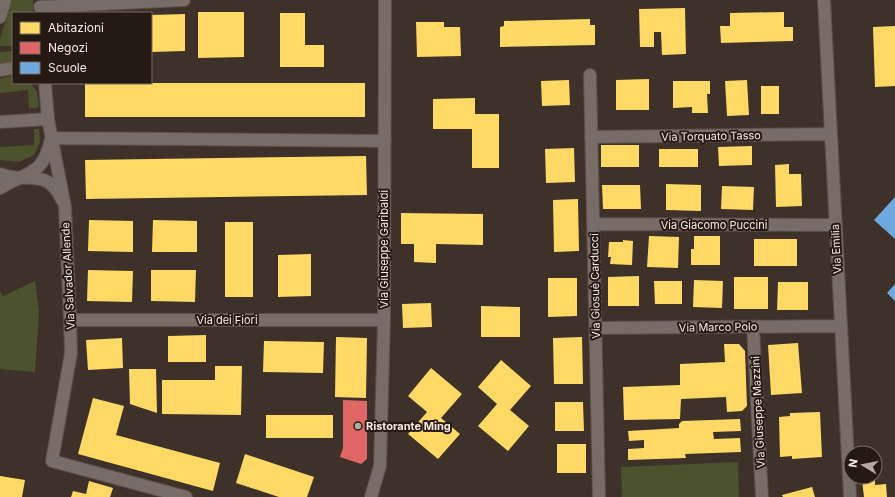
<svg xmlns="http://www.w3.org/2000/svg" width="895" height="497" viewBox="0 0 895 497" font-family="Inter,sans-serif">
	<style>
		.green { fill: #4c522d }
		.homes { fill: #ffd966 }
		.shops { fill: #e06666 }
		.schools { fill: #6fa8dc }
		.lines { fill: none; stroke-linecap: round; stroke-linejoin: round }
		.street-casing { stroke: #5b4f48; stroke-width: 14 }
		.street { stroke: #776c67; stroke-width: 12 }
		.poi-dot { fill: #b8a9a0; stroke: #241913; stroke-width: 1.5 }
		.labels { text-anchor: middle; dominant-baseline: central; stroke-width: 4; stroke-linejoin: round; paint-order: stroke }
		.street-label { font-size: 11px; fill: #f9e9e0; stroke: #241913 }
		.poi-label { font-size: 11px; font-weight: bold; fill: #f9e9e0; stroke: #241913; text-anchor: start }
	</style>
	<rect width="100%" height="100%" fill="#3e3129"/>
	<path class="green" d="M12 0H33V13H13V46H0V39Z
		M13 51V63H0V52Z
		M13 76V83L31 84 37 92 39 106 36 108H29L28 90 0 93V78Z
		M34 129H39L40 142 34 155 19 162 0 160V147L34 145Z
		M35 281 39 311 35 372 0 369V291L3 296Z
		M738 462 739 497H622L621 467Z"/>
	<path class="homes" d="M685 8 686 54 662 55 661 32H654V47H640L639 9Z
		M198 12H244V57L198 58Z
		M784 12V27H793V41L721 43 720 26H730V13Z
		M280 13H305V45H324V67H280Z
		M185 14V51L151 52V15Z
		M590 19V25H595V45L500 47V27L504 26V21Z
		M416 22H444V27H460L461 56 417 57Z
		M895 26V86L875 87 873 27Z
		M649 79V110H616V80Z
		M569 80 570 105 542 106 541 81Z
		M747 80 749 115 727 116 725 81Z
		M673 81H710V94H707L708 113H692V107L673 108Z
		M85 83H365V117H85Z
		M761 86H779V114H761Z
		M475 98V114H499V168H472V129H433V99Z
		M601 145H639V167H601Z
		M752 146V165L719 166 718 147Z
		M574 148 575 182 546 183 545 149Z
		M659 149H698V167H659Z
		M366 156 367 195 86 199 85 160Z
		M789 164V174H801L802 206 776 207 775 165Z
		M666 184 701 185V211L666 210Z
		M602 185H640L641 209H603Z
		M722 186 754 187 753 210 721 209Z
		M578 199 579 251 554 252 553 200Z
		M401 213 483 214V245L436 244V263L414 262V244H401Z
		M89 220 133 221V252L88 251Z
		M153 220 197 221V252H152Z
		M225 222H253V297H225Z
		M649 236 679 237 678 268 647 267Z
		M694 236H720V265H691V249H694Z
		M754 239H797V266H754Z
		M623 240 633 241 632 265 610 264 611 257H608L609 242H623Z
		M311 254V296L278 297V255Z
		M88 270 133 271 132 302 87 301Z
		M151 270H196L195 302 151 301Z
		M639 276V306H608V277Z
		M734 277H768V309H734Z
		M548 278H577V316L548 317Z
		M694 280 723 281 722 308 693 307Z
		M654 281H682V304H655Z
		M778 282H808V310H777Z
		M431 303 432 327 403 328 402 304Z
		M481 306 520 307V337H481Z
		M206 335V362H168V336Z
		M336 337 367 338 366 398 335 397Z
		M582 337 583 384H554L553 338Z
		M122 338 123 368 88 370 86 340Z
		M264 341 324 342 323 373 263 372Z
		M798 343 802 393 771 395 768 345Z
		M724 344H739L745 351 747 406 742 411 727 412 726 397 681 399 680 419 624 420 623 387 680 385V364L725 362Z
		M501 360 531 386 510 410 529 426 508 451 478 426 497 404 478 387Z
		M215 366H242L241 415 162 414V380H215Z
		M431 368 462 394 441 418 460 434 438 459 408 434 427 412 408 396Z
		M129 369H156L157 413 130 404Z
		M93 398 124 406 116 435 220 463 213 491 78 454Z
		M555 402H583L584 431H555Z
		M820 412 822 457 792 459V456L780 457 779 417 790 416V413Z
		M266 415H333V438H266Z
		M740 419 741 431 713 432 714 439 740 438 741 452 685 454 686 458 628 460V449L644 448V440L629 441 628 431 679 428V424L682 421Z
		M557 444H586V473H557Z
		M245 454 314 477 307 497H279L236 483Z
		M0 476 25 480 22 497H0Z
		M875 479V485L886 484 887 497H864L862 480Z
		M89 481 113 488 110 497H71L73 491 86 494Z
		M812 487 815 497H783L782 495Z"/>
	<path class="shops" d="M343 400 367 401V459L361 464 340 457 343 448Z"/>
	<path class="schools" d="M895 197V239L874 220Z
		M895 284V301L887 293Z"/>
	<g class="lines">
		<g class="street-casing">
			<path id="street" d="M824 0 850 497
				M40 7 184 0
				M0 17 5 0
				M0 70 13 68
				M590 75 599 497
				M45 83 48 119 65 207 70 320 71 353 52 461 186 497
				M0 122 48 119
				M591 137 831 134
				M51 138 385 141
				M0 174C25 184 47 166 62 200
				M0 188C28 171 43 176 51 139
				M593 224 835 225
				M70 320H384
				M753 327 762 497
				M596 328 840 326
				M371 497 380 466 384 320 385 0"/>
		</g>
		<use href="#street" class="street"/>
	</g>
	<circle class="poi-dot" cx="358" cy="426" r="4"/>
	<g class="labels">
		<g class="street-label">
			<text transform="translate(711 136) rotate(-1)">Via Torquato Tasso</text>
			<text x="714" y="225">Via Giacomo Puccini</text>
			<text transform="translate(384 249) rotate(-90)">Via Giuseppe Garibaldi</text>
			<text transform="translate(836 249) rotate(-93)">Via Emilia</text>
			<text transform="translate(68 276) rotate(-93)">Via Salvador Allende</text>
			<text transform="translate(595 286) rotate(-91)">Via Giosuè Carducci</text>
			<text x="227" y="320">Via dei Fiori</text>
			<text transform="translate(718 327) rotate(-1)">Via Marco Polo</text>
			<text transform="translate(758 412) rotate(-93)">Via Giuseppe Mazzini</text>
		</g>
		<g class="poi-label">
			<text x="366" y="426">Ristorante Ming</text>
		</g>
	</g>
	<rect x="12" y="12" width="140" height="72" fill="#241913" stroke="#796c65"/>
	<rect x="20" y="22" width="20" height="12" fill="#ffd966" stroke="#796c65"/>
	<text x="48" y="32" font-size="12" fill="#f9e9e0">Abitazioni</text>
	<rect x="20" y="42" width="20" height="12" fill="#e06666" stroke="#796c65"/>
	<text x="48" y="52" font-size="12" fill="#f9e9e0">Negozi</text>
	<rect x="20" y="62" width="20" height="12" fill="#6fa8dc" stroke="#796c65"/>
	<text x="48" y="72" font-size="12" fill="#f9e9e0">Scuole</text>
	<g transform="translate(863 465) rotate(280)"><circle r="19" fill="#241913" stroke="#796c65"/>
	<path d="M0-3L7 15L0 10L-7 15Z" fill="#b8a9a0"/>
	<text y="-6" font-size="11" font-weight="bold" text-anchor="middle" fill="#f9e9e0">N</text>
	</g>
</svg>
